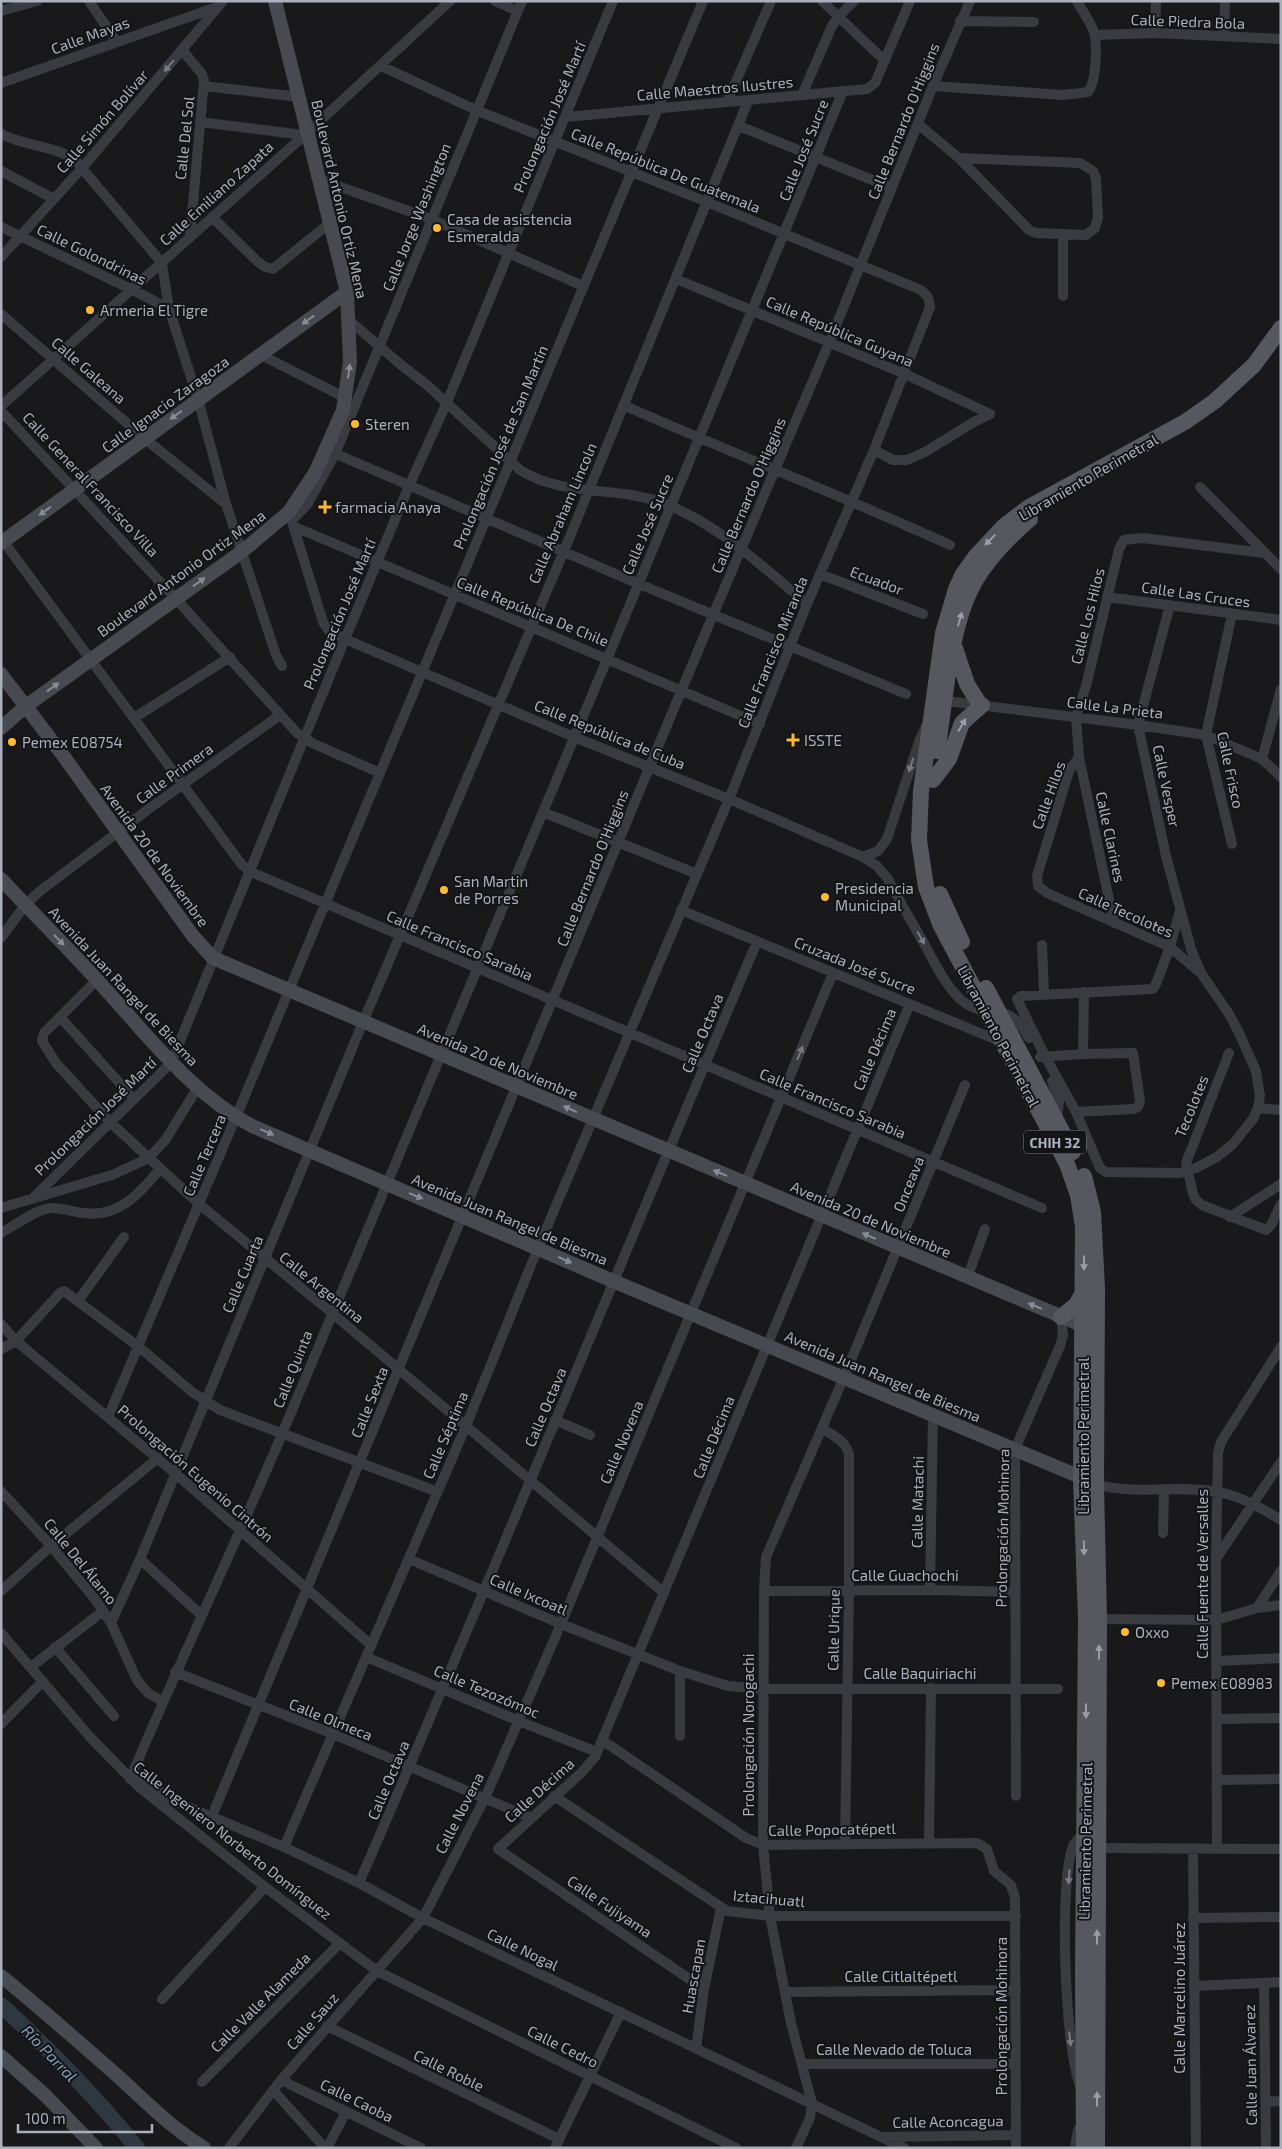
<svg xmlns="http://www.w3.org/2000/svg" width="1282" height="2149" viewBox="0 0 1282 2149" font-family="'Exo 2',sans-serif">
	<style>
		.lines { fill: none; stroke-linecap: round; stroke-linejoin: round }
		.river { stroke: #2e3841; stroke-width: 16 }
		.street { stroke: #3a3b41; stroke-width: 10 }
		.secondary { stroke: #484a51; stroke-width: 14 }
		.primary { stroke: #565860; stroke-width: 16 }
		.secondary-bridge { stroke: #484a51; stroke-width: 14 }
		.oneway { fill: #787b85 }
		.oneway2 { fill: #888c97 }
		.oneway3 { fill: #9a9eaa }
		.poi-dot { fill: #fbbb31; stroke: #141417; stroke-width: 2 }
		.labels { text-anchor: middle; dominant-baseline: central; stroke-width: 4; stroke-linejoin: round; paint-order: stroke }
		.shield { fill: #141417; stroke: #7e818a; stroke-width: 1 }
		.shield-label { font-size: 14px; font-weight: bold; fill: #abb0bc }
		.street-label { font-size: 15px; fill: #abb0bc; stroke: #141417 }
		.poi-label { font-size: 15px; fill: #abb0bc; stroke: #141417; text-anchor: start }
		.water-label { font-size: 16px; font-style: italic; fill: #819db8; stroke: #141417 }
	</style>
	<rect width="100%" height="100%" fill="#19191c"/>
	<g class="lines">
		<path class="river" d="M1 2005C50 2050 96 2097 137 2148"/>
		<path class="street" d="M89 1 116 41
			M495 1 517 11
			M822 1 885 61
			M1 11 37 1
			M960 21 1034 22
			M1155 33 1156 1
			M1095 35 1155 33 1281 39
			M1224 36 1225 1
			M182 50 202 74 204 80 190 237
			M1 83 217 7
			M204 86 299 97
			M933 86 1063 95 1088 92C1096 83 1097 49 1095 36 1093 25 1082 11 1077 1
			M802 95 832 26 839 16 854 1
			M727 102 771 1
			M566 117 867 89 875 83 910 1
			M200 122 303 135
			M918 124 959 158 1029 230 1036 233 1086 235 1095 228 1098 218 1096 178 1093 171 1080 163 959 158
			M739 126 892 188
			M1 134C25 147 52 144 75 160L162 263 169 309 198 399 226 504 276 655 282 666
			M1 171 54 199
			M321 180 431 219 583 286
			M212 217 257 261 265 267 273 269 331 222
			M1 227 133 290 169 309
			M1 257 83 167 223 1
			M676 279 905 374 990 414
			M1063 296V235
			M1 314 144 438 226 504
			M350 321 400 364 427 385 520 470C563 497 614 486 660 502 716 522 762 566 807 604
			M261 355 346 398
			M623 405C732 453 842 496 950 545
			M1 406 308 132 450 1
			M1 411 176 599 297 733 312 743 380 773
			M327 450 639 584 906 694
			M874 450 893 460H907L925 452 974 422 990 414
			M1200 487 1281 569
			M289 512 323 622 329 631 345 639 574 737 729 799 863 857 877 866 888 879C900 902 913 924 926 947 935 964 945 984 959 998 986 1024 1006 995 1029 1038
			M292 520 307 505 335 454 522 1
			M295 527 760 724
			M1 538 242 865 249 871 1042 1208
			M820 574 923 614
			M1107 597 1281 620
			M1170 605 1138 725 1166 856 1191 949 1201 973 1229 1014 1239 1033 1256 1071 1260 1096 1258 1108 1253 1119 1233 1144 1217 1157 1196 1168 1180 1173 1106 1172 1100 1168 1076 1112 1045 1056 1017 999 1021 996 1153 989 1156 984 1170 947 1180 910
			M939 700 1138 725 1206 735 1262 759 1281 777
			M134 718 230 657
			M1079 757 1114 923
			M1262 759 1281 689
			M543 812 697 874
			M1232 844 1206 735 1232 614
			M863 857 878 851 887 839 920 739 926 726
			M681 910 1002 1042
			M1 938 25 905 40 891 150 808 280 715
			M1042 945 1044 994
			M1198 971 1170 947 1047 893 1038 886 1037 876 1069 771 1079 757 1076 717 1086 686 1119 549 1124 540 1143 538 1264 553
			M97 980 44 1033 42 1041 56 1063 110 1122 199 1204 332 1313 664 1593
			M60 1017 134 1099
			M1229 1053 1186 1163 1193 1194 1196 1200 1202 1205 1266 1230 1271 1225 1281 1204
			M1083 1054 1084 992
			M1040 1057 1083 1054 1133 1053 1140 1101 1138 1107 1133 1109 1076 1112
			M1052 1081 1059 1102 1057 1119
			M1258 1108 1281 1110
			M34 1197 171 1063 345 639 409 486 447 402 613 1
			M1 1208 112 1175 149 1158 166 1139 198 1087
			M1230 1217 1281 1184
			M1 1233C16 1225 33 1211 50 1208 61 1207 73 1212 84 1213 119 1218 140 1193 160 1169
			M967 1278 985 1229
			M78 1301 124 1237
			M1 1324 16 1341 176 1474 371 1645
			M1 1349 16 1341 60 1293 64 1291 139 1347 192 1392 220 1410 438 1492
			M108 1417 236 1117 703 1
			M555 1420 590 1435
			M823 1429C834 1436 846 1441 849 1455V1590L845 1844
			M1096 1484C1136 1496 1178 1484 1218 1492 1241 1496 1261 1508 1281 1520
			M1 1491 51 1546 95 1599 111 1623 137 1680 148 1693 162 1701
			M1163 1533 1164 1490
			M140 1559 201 1615
			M409 1559 561 1624 680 1671 728 1686 763 1689H1058
			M1216 1559 1281 1462
			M930 1590 933 1414
			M1 1591 51 1546 158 1458
			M764 1591 930 1590 1016 1592
			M1257 1608 1281 1571
			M1094 1619 1216 1620 1257 1608 1281 1605
			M111 1623 140 1559 363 1022 564 551 748 101
			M1 1633 90 1737 139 1787 265 1887 377 1971 736 2148
			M55 1647 114 1716
			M366 1657 519 1721 597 1752
			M1217 1661 1281 1658
			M31 1667 103 1611
			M175 1672 333 1734 531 1818
			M1217 1719 1281 1718
			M1 1724 43 1681
			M680 1736V1671
			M602 1740 746 1838 763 1845 977 1843 987 1849 994 1871 1011 1885 1015 1898 1016 2148
			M133 1773 174 1801 284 1847 359 1883 423 1918 904 2148
			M130 1779C179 1663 233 1550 282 1434 469 986 659 540 843 91
			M1217 1780 1281 1779
			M554 1796 727 1911 770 1916H1016
			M1016 1796 1015 1449 1060 1346 1063 1335 1061 1317
			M212 1816 713 615 829 343 933 86 970 1
			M929 1843 931 1688
			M284 1847 466 1426 538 1248 729 799 807 604 874 450 930 307 928 297 921 290 707 202 476 110 381 66
			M1093 1848 1281 1849
			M1217 1848 1216 1560 1218 1453 1221 1442 1281 1347
			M1193 1849 1196 2148
			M359 1883C495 1571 623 1255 757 942
			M1193 1918 1281 1917
			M1264 1983 1266 2148
			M1194 1986 1281 1982
			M704 1989 498 1849 582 1772 595 1757 910 1004
			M786 1992 1016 1990
			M162 1999 265 1887
			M327 2026 559 2139
			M696 2049 704 1989 721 1908
			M802 2064H1016
			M281 2080 421 2148
			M202 2082 340 1943
			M1080 2085C1065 2050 1058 1877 1074 1844 1077 1839 1081 1836 1085 1833
			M273 2090 325 2148
			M1266 2102 1281 2101
			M883 2137 1016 2135
			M229 2148 281 2080 423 1918 485 1798 561 1624 833 973
			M327 2148 346 2112
			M555 2148 621 2012
			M796 2148 810 2118 812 2103 791 2023 770 1916 763 1845 764 1591 766 1557 844 1377 965 1085
			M1075 2148 1078 2130"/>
		<path class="secondary" d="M1 543 347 292
			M250 545 289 512 315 473 343 410 350 362 347 292 275 1
			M1 674 62 754 193 936 213 958 1091 1329
			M1 728 26 706 233 558
			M1 879C33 913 66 946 98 981 145 1032 189 1092 252 1126L613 1281 1090 1481
			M1 1976C42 2009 81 2044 121 2079 148 2104 172 2128 204 2148
			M1 2056 46 2096 96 2148"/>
		<path class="primary" d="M955 648 967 684 980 705
			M937 751C946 699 949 628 974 583 988 558 1008 538 1030 519
			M933 780 949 759 962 723 982 705
			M940 894 962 942
			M986 988 1073 1152
			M1084 1176 1093 1212 1097 1288 1096 1484 1099 1619 1097 2148
			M1061 1317 1076 1305 1084 1291
			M1084 2148 1083 1972 1086 1619 1081 1478 1083 1227 1078 1195 1067 1164 940 924 926 887 919 840 921 791 943 633 956 589 963 574 976 556 1004 526 1029 507 1185 422 1215 401 1254 365 1281 328"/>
		<path class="secondary-bridge" d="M233 558 250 545"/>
	</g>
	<defs><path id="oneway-solid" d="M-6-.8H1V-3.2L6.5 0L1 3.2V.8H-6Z" transform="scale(1.25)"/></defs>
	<g class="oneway">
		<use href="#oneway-solid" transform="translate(169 66) rotate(130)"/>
		<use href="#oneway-solid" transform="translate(911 765) rotate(108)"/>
		<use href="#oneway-solid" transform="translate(921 938) rotate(61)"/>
		<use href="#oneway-solid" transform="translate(800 1053) rotate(-68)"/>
		<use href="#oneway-solid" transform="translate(1069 1877) rotate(94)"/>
		<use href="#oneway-solid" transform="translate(1070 2039) rotate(84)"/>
	</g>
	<g class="oneway2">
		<use href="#oneway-solid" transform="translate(308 320) rotate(144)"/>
		<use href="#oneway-solid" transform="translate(349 371) rotate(-83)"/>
		<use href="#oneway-solid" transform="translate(176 415) rotate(144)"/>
		<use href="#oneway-solid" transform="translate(45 511) rotate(144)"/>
		<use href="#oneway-solid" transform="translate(199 582) rotate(-36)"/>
		<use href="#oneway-solid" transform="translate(53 687) rotate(-36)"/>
		<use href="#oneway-solid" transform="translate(59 940) rotate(46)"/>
		<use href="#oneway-solid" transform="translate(570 1109) rotate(-156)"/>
		<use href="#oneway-solid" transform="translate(267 1132) rotate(23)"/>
		<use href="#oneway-solid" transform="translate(720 1173) rotate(-157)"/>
		<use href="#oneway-solid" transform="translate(416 1196) rotate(22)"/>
		<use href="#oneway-solid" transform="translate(869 1236) rotate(-157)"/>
		<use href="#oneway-solid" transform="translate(565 1260) rotate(24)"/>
		<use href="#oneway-solid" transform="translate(1035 1306) rotate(-158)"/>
	</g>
	<g class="oneway3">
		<use href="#oneway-solid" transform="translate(990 540) rotate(134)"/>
		<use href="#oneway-solid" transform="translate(960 619) rotate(-74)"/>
		<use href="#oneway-solid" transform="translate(962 725) rotate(-59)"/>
		<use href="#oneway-solid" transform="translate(1084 1263) rotate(89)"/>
		<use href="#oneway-solid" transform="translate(1084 1548) rotate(88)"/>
		<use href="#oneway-solid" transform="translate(1099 1652) rotate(-90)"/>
		<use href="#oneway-solid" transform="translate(1086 1711) rotate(90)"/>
		<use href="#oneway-solid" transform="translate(1097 1937) rotate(-90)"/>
		<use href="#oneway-solid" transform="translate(1097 2099) rotate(-90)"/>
	</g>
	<g class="poi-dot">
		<circle cx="437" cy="228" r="5"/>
		<circle cx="90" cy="310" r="5"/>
		<circle cx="355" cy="424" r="5"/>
		<path d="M322.5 499.5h5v5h5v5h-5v5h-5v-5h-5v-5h5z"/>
		<path d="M790.5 732.5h5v5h5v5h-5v5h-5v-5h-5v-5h5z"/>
		<circle cx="12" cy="742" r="5"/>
		<circle cx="444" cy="890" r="5"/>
		<circle cx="825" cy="897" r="5"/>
		<circle cx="1125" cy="1632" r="5"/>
		<circle cx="1161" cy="1683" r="5"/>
	</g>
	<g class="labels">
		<rect class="shield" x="1024" y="1130.5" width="62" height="23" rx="4"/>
		<g class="shield-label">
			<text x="1055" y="1142">CHIH 32</text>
		</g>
		<g class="street-label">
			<text transform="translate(1188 21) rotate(2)">Calle Piedra Bola</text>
			<text transform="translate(90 35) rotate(-20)">Calle Mayas</text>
			<text transform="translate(715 88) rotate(-5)">Calle Maestros Ilustres</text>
			<text transform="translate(549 117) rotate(-67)">Prolongación José Martí</text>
			<text transform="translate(102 121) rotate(-49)">Calle Simón Bolívar</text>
			<text transform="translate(903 121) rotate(-68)">Calle Bernardo O'Higgins</text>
			<text transform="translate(184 138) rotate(-84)">Calle Del Sol</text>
			<text transform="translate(803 150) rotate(-68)">Calle José Sucre</text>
			<text transform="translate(666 170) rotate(22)">Calle República De Guatemala</text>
			<text transform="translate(216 193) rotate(-42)">Calle Emiliano Zapata</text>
			<text transform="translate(340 199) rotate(77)">Boulevard Antonio Ortiz Mena</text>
			<text transform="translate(416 217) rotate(-68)">Calle Jorge Washington</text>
			<text transform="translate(92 254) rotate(26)">Calle Golondrinas</text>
			<text transform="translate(840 331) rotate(23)">Calle República Guyana</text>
			<text transform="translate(89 370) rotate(41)">Calle Galeana</text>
			<text transform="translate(165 404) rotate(-36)">Calle Ignacio Zaragoza</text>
			<text transform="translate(500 447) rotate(-67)">Prolongación José de San Martín</text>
			<text transform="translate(1088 477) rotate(-30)">Libramiento Perimetral</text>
			<text transform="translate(91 484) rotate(47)">Calle General Francisco Villa</text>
			<text transform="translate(748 495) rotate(-67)">Calle Bernardo O'Higgins</text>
			<text transform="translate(562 513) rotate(-67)">Calle Abraham Lincoln</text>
			<text transform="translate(647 524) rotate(-67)">Calle José Sucre</text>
			<text transform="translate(181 573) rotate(-36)">Boulevard Antonio Ortiz Mena</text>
			<text transform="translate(877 580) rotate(21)">Ecuador</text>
			<text transform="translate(1196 594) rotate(8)">Calle Las Cruces</text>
			<text transform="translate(533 611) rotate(22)">Calle República De Chile</text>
			<text transform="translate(339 614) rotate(-67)">Prolongación José Martí</text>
			<text transform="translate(1087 616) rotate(-76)">Calle Los Hilos</text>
			<text transform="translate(772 652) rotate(-68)">Calle Francisco Miranda</text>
			<text transform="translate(1115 707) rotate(7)">Calle La Prieta</text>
			<text transform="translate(610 734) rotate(22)">Calle República de Cuba</text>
			<text transform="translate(1231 770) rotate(78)">Calle Frisco</text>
			<text transform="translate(174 773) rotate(-36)">Calle Primera</text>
			<text transform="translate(1167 786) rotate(78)">Calle Vesper</text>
			<text transform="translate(1048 795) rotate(-70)">Calle Hilos</text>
			<text transform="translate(1111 837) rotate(78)">Calle Clarines</text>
			<text transform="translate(155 855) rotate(54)">Avenida 20 de Noviembre</text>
			<text transform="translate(592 868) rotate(-68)">Calle Bernardo O'Higgins</text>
			<text transform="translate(1126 912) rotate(24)">Calle Tecolotes</text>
			<text transform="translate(460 945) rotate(23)">Calle Francisco Sarabia</text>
			<text transform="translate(855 965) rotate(22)">Cruzada José Sucre</text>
			<text transform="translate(124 986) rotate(47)">Avenida Juan Rangel de Biesma</text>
			<text transform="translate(702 1033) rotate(-67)">Calle Octava</text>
			<text transform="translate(999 1036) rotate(62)">Libramiento Perimetral</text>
			<text transform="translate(874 1049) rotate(-67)">Calle Décima</text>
			<text transform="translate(498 1061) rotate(23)">Avenida 20 de Noviembre</text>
			<text transform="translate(833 1103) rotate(23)">Calle Francisco Sarabia</text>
			<text transform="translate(1191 1106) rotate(-68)">Tecolotes</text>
			<text transform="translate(95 1116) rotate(-44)">Prolongación José Martí</text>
			<text transform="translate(204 1155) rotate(-67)">Calle Tercera</text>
			<text transform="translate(908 1184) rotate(-68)">Onceava</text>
			<text transform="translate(510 1219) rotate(23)">Avenida Juan Rangel de Biesma</text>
			<text transform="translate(871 1219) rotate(23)">Avenida 20 de Noviembre</text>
			<text transform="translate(242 1274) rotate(-67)">Calle Cuarta</text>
			<text transform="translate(322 1287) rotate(39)">Calle Argentina</text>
			<text transform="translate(292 1369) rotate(-68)">Calle Quinta</text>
			<text transform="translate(883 1376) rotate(23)">Avenida Juan Rangel de Biesma</text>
			<text transform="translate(369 1402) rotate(-68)">Calle Sexta</text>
			<text transform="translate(545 1407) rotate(-67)">Calle Octava</text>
			<text transform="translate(445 1435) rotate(-67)">Calle Séptima</text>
			<text transform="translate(1083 1436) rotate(-90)">Libramiento Perimetral</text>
			<text transform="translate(713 1437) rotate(-68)">Calle Décima</text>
			<text transform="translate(621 1442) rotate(-67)">Calle Novena</text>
			<text transform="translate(196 1473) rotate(41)">Prolongación Eugenio Cintrón</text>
			<text transform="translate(917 1502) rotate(-89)">Calle Matachi</text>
			<text transform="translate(1002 1528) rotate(-89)">Prolongación Mohinora</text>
			<text transform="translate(81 1561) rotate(51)">Calle Del Álamo</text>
			<text transform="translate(1202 1574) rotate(-90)">Calle Fuente de Versalles</text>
			<text x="905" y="1575">Calle Guachochi</text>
			<text transform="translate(529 1594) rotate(23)">Calle Ixcoatl</text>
			<text transform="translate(833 1630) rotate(-89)">Calle Urique</text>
			<text x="920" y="1673">Calle Baquiriachi</text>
			<text transform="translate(487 1691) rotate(23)">Calle Tezozómoc</text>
			<text transform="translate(331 1719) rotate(22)">Calle Olmeca</text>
			<text transform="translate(748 1735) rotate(-90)">Prolongación Norogachi</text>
			<text transform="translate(388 1780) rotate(-67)">Calle Octava</text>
			<text transform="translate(539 1790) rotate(-42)">Calle Décima</text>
			<text transform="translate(459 1813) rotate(-63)">Calle Novena</text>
			<text transform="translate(832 1829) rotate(-1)">Calle Popocatépetl</text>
			<text transform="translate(233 1840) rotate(38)">Calle Ingeniero Norberto Domínguez</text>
			<text transform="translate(1085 1841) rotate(-89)">Libramiento Perimetral</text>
			<text transform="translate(769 1898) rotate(5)">Iztacihuatl</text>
			<text transform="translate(610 1906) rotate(34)">Calle Fujiyama</text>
			<text transform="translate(523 1949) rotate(26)">Calle Nogal</text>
			<text transform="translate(693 1976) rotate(-80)">Huascapan</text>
			<text x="901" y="1976">Calle Citlaltépetl</text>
			<text transform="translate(1179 1998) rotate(-90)">Calle Marcelino Juárez</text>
			<text transform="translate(260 2002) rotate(-45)">Calle Valle Alameda</text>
			<text transform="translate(1001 2016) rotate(-90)">Prolongación Mohinora</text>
			<text transform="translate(312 2021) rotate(-49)">Calle Sauz</text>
			<text transform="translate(563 2046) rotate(26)">Calle Cedro</text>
			<text x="894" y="2049">Calle Nevado de Toluca</text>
			<text transform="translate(1250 2065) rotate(-91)">Calle Juan Álvarez</text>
			<text transform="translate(449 2070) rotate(26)">Calle Roble</text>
			<text transform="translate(357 2100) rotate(26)">Calle Caoba</text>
			<text transform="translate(948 2121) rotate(-1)">Calle Aconcagua</text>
		</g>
		<g class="poi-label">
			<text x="447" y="219">Casa de asistencia<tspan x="447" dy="17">Esmeralda</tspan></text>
			<text x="100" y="310">Armeria El Tigre</text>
			<text x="365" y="424">Steren</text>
			<text x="335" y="507">farmacia Anaya</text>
			<text x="804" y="740">ISSTE</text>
			<text x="22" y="742">Pemex E08754</text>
			<text x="454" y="881">San Martin<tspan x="454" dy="17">de Porres</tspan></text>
			<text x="835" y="888">Presidencia<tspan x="835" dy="17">Municipal</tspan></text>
			<text x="1135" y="1632">Oxxo</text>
			<text x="1171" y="1683">Pemex E08983</text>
		</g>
		<g class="water-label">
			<text transform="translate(50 2053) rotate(46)">Río Parral</text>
		</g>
	</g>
	<rect width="1282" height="2149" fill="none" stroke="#abb0bc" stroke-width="5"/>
	<path d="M18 2124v8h134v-8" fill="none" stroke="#abb0bc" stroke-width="2.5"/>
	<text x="25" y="2124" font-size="15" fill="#abb0bc" stroke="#141417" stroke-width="4" paint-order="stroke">100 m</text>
</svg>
